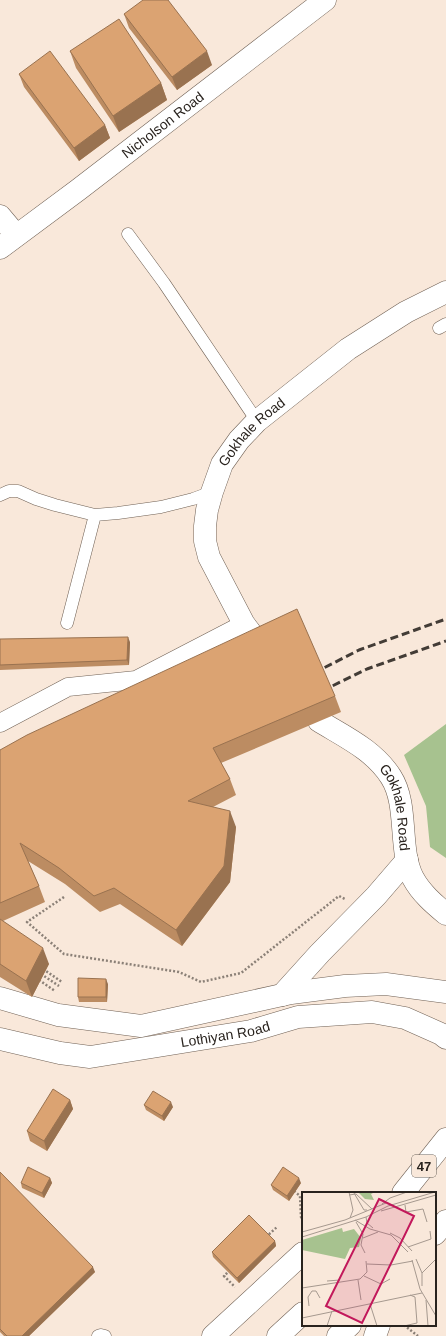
<svg xmlns="http://www.w3.org/2000/svg" width="446" height="1336" viewBox="0 0 446 1336" font-family="Arial,sans-serif">
	<style>
		.green { fill: #a7c28f }
		.lines { fill: none; stroke-linecap: round; stroke-linejoin: round }
		.service-casing { stroke: #706155; stroke-width: 13 }
		.pedestrian-casing { stroke: #706155; stroke-width: 19 }
		.minor-casing { stroke: #706155; stroke-width: 23 }
		.tertiary-casing { stroke: #706155; stroke-width: 23 }
		.secondary-casing { stroke: #706155; stroke-width: 23 }
		.primary-casing { stroke: #706155; stroke-width: 23 }
		.trunk-casing { stroke: #706155; stroke-width: 23 }
		.path { stroke: #8b8077; stroke-width: 2.5; stroke-dasharray: 2 2; stroke-linecap: butt }
		.service { stroke: #fff; stroke-width: 12 }
		.pedestrian { stroke: #fff; stroke-width: 18 }
		.minor { stroke: #fff; stroke-width: 22 }
		.tertiary { stroke: #fff; stroke-width: 22 }
		.secondary { stroke: #fff; stroke-width: 22 }
		.primary { stroke: #fff; stroke-width: 22 }
		.trunk { stroke: #fff; stroke-width: 22 }
		.rail { stroke: #433c36; stroke-width: 3; stroke-dasharray: 8 4; stroke-linecap: butt }
		.wall { fill: #bc8c62 }
		.shaded-wall { fill: #997250 }
		.building { fill: #dba372; stroke: #997250 }
		.labels { text-anchor: middle; dominant-baseline: central; stroke-width: 3; stroke-linejoin: round; paint-order: stroke }
		.shield { fill: #f9e8da; stroke: #675e56; stroke-width: 1 }
		.shield-label { font-size: 13px; font-weight: bold; fill: #29231e }
		.street-label { font-size: 14px; fill: #29231e; stroke: #f9e8da }
		.inset-road { fill: none; stroke: #a6998f; stroke-width: 1 }
		.view { fill: #c2185b; fill-opacity: 0.15; stroke: #c2185b; stroke-width: 2 }
		.inset-edge { fill: none; stroke: #29231e; stroke-width: 2 }
	</style>
	<rect width="100%" height="100%" fill="#f9e8da"/>
	<path class="green" d="M446 724V858L430 847 426 806 404 755Z"/>
	<g class="lines">
		<g class="service-casing">
			<path id="service" d="M128 234 164 283 257 421
				M439 328 446 324
				M0 495 9 491H18L36 499 55 505 95 515 118 513 161 507 193 499 212 492
				M67 623 95 515
				M98 1336 101 1335 105 1336"/>
		</g>
		<g class="pedestrian-casing">
			<path id="pedestrian" d="M0 723 68 687 136 680 244 624"/>
		</g>
		<g class="minor-casing">
			<g id="minor">
				<path d="M0 216 16 235"/>
				<path id="s1" d="M260 645 244 624 209 557 205 541V526L207 510 212 492 222 464 239 440 257 421 348 349 406 312 446 292"/>
				<path id="s2" d="M319 721C345 737 374 750 391 777 409 805 398 850 413 878 421 893 434 904 446 914"/>
				<path d="M282 995 320 953 376 896 407 860"/>
			</g>
		</g>
		<g class="tertiary-casing">
			<g id="tertiary">
				<path id="s3" d="M0 248 78 190 325 0"/>
			</g>
		</g>
		<g class="secondary-casing">
			<g id="secondary">
				<path d="M0 998 58 1015 141 1026 291 993 345 986 386 984 446 992"/>
				<path id="s4" d="M0 1039 60 1053 90 1057 251 1031 298 1017 372 1012 405 1018 441 1034 446 1038"/>
				<path d="M213 1336 303 1253"/>
				<path d="M375 1336 379 1325"/>
			</g>
		</g>
		<g class="primary-casing">
			<path id="primary" d="M403 1193 446 1139
				M435 1234 446 1221"/>
		</g>
		<g class="trunk-casing">
			<path id="trunk" d="M278 1336 303 1313
				M338 1336 350 1325"/>
		</g>
		<path class="path" d="M64 897 27 922 64 954 179 972 201 982 241 973 339 896 345 899
			M43 969 62 982
			M41 974 59 986
			M39 980 55 991
			M294 1191 300 1196 301 1217 303 1219
			M266 1237 277 1227
			M230 1270 224 1276 235 1287
			M404 1325 418 1336"/>
		<use href="#service" class="service"/>
		<use href="#pedestrian" class="pedestrian"/>
		<use href="#minor" class="minor"/>
		<use href="#tertiary" class="tertiary"/>
		<use href="#secondary" class="secondary"/>
		<use href="#primary" class="primary"/>
		<use href="#trunk" class="trunk"/>
		<path class="rail" d="M314 673 359 650 446 619
			M322 691 367 669 446 641"/>
	</g>
	<path class="wall" d="M124 14 212 65 177 90 129 28Z
		M70 51 161 83 167 100 119 132 76 68Z
		M19 74 105 125 110 138 79 161 24 87Z
		M0 639 130 642 129 665 0 670Z
		M335 696 341 712 221 763 230 779 236 795 213 807 236 827 230 882 182 946 120 904 100 912 65 884 28 861 39 886 45 902 3 921 49 964 32 997 0 977V750Z
		M108 984 107 1002H79L78 997Z
		M70 1100 73 1109 47 1151 30 1141 27 1131Z
		M144 1105 173 1107 164 1121 146 1110Z
		M0 1172 95 1272 29 1336H4L0 1332Z
		M50 1178 52 1183 44 1198 22 1188 21 1183Z
		M301 1183 289 1201 273 1190 271 1185Z
		M275 1241 276 1246 239 1283 213 1257 212 1252Z"/>
	<path class="shaded-wall" d="M207 51 212 65 177 90 172 77Z
		M161 83 167 100 119 132 113 116Z
		M105 125 110 138 79 161 74 148Z
		M128 637 130 642 129 665 127 660Z
		M230 811 236 827 230 882 182 946 176 930Z
		M43 948 49 964 32 997 26 981Z
		M106 979 108 984 107 1002 106 997Z
		M70 1100 73 1109 47 1151 44 1141Z
		M171 1102 173 1107 164 1121 162 1116Z
		M50 1178 52 1183 44 1198 42 1193Z
		M299 1178 301 1183 289 1201 287 1196Z
		M275 1241 276 1246 239 1283 237 1278Z
		M93 1267 95 1272 29 1336H22Z"/>
	<path class="building" d="M143 0H168L207 51 172 77 124 14Z
		M119 19 161 83 113 116 70 51Z
		M50 51 105 125 74 148 19 74Z
		M297 609 335 696 213 748 230 779 188 801 230 811 224 866 176 930 114 888 94 896 59 868 20 843 39 886 0 903V750L27 735Z
		M128 637 127 660 0 665V639Z
		M0 919 43 948 26 981 0 964Z
		M78 978 106 979V997H78Z
		M53 1089 70 1100 44 1141 27 1131Z
		M153 1091 171 1102 162 1116 144 1105Z
		M28 1167 50 1178 42 1193 21 1183Z
		M283 1167 299 1178 287 1196 271 1185Z
		M0 1172 93 1267 22 1336H7L0 1329Z
		M249 1215 275 1241 237 1278 212 1252Z"/>
	<g class="labels">
		<rect class="shield" x="412" y="1155" width="24" height="22" rx="3"/>
		<g class="shield-label">
			<text x="424" y="1166">47</text>
		</g>
		<g class="street-label">
			<text stroke="none"><textPath href="#s3" startOffset="204">Nicholson Road</textPath></text>
			<text stroke="none"><textPath href="#s1" startOffset="242">Gokhale Road</textPath></text>
			<text stroke="none"><textPath href="#s2" startOffset="123">Gokhale Road</textPath></text>
			<text stroke="none"><textPath href="#s4" startOffset="229">Lothiyan Road</textPath></text>
		</g>
	</g>
	<g transform="translate(302 1192)">
		<rect width="134" height="134" fill="#f9e8da"/>
		<path d="M56 0H73L69 2 72 8 63 7ZM40 36 41 40 52 37 59 46 57 55 48 56 43 67 0 58V48Z" fill="#a7c28f"/>
		<path class="inset-road" d="M47 0 51 18 48 26M52 1 62 18H65M47 3 54 2 70 17M80 12 88 6 105 0M103 13 104 20 121 17 125 30M86 14 133 0M79 19 134 3M64 25 65 31 71 36M53 28 68 37 89 43 106 60M54 30 61 42 59 53 63 61M0 40 43 28 84 11M88 41 98 46 110 59M0 45 64 25 86 14M61 46 76 40M106 55 129 47 128 39M114 67 120 81V94M110 68 118 97 134 124M65 72 89 73 111 69M120 81 134 67M62 84 79 92 88 87M56 88 59 108M25 89 38 88M0 96 58 87 65 80 64 69M10 99H14L18 106M124 108 126 134M68 112 75 134M7 114 6 105 10 99M0 126 120 101M25 134 30 119M102 134 115 131 113 105 108 103"/>
		<path class="view" d="M77 7 112 24 60 131 24 114Z"/>
		<rect width="134" height="134" class="inset-edge"/>
	</g>
</svg>
